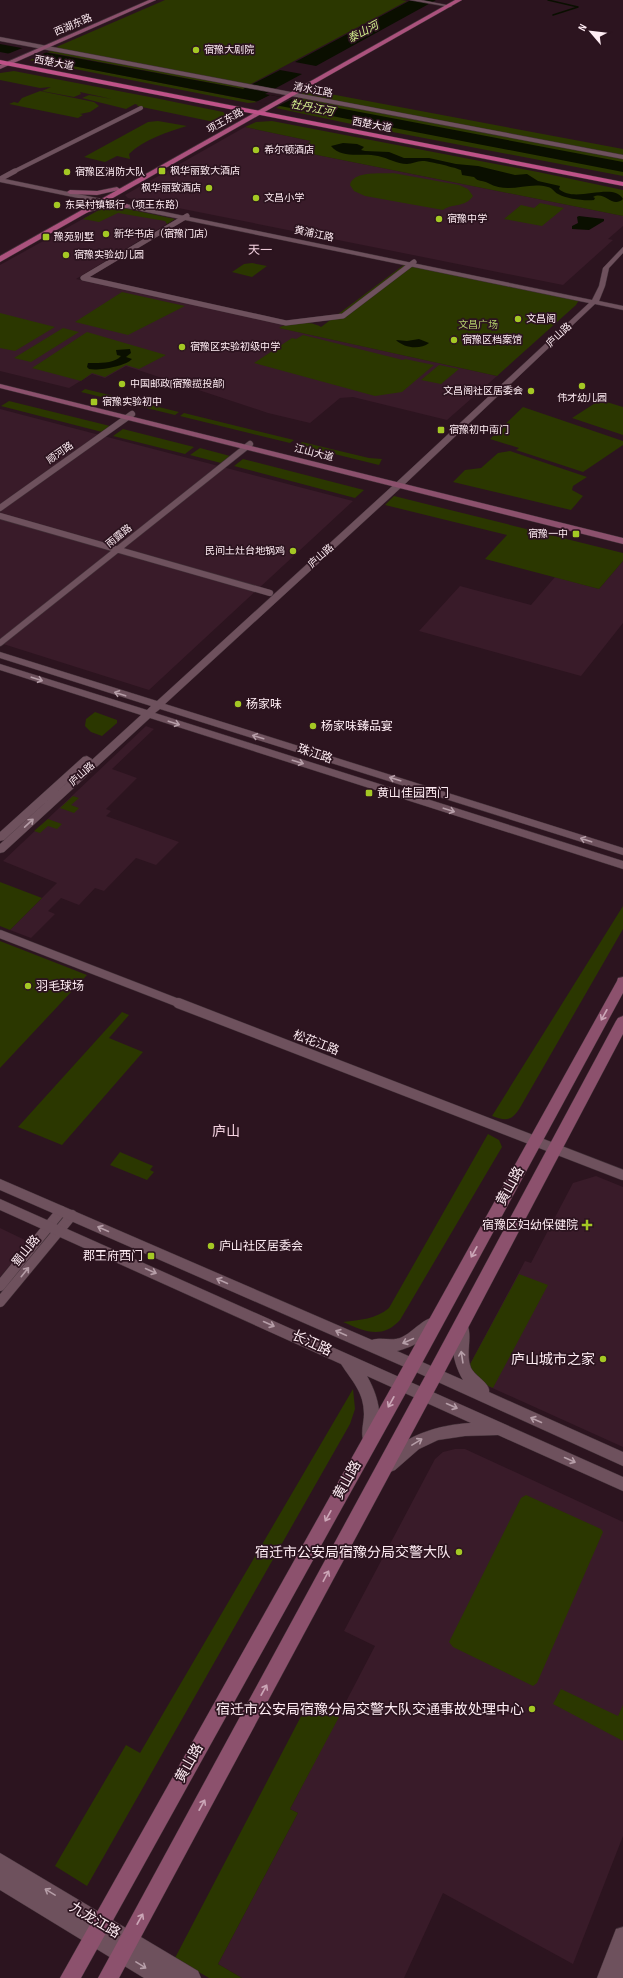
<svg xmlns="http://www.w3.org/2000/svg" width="623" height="1978" viewBox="0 0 623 1978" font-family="'Sofia Sans Condensed','Noto Sans SC',sans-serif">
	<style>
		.built { fill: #391b29 }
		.green { fill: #2b3700 }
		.water { fill: #0a0f00 }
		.pier { fill: #2c141f }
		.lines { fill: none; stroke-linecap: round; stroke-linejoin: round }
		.stream { stroke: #0a0f00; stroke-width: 1.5 }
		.minor-far4-casing { stroke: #423138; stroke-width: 4.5 }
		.minor-far3-casing { stroke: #423138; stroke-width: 5.5 }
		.minor-far2-casing { stroke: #423138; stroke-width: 7 }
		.minor-far1-casing { stroke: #423138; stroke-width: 9 }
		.minor-casing { stroke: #423138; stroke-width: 11 }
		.tertiary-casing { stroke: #423138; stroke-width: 1 }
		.secondary-casing { stroke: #423138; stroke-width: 1 }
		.primary-casing { stroke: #423138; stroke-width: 1 }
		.trunk-casing { stroke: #423138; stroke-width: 1 }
		.minor-far4 { stroke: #6e515d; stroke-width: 4 }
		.minor-far3 { stroke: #6e515d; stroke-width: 5 }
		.minor-far2 { stroke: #6e515d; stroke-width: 6 }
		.minor-far1 { stroke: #6e515d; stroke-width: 8 }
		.minor { stroke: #6e515d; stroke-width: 10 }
		.tertiary { fill: #6e515d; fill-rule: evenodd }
		.secondary { fill: #8c516d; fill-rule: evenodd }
		.primary { fill: #ab527d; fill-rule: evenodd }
		.trunk { fill: #bf5288; fill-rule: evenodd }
		.oneway { stroke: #b69ea8 }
		.oneway2 { stroke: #cba6b7 }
		.poi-dot { fill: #a4c824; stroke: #2c141f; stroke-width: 1.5 }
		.labels { text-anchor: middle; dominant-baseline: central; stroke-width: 3.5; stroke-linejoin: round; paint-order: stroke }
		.far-street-label { font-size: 10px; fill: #feecf3; stroke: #2c141f }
		.far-poi-label { font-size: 10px; fill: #feecf3; stroke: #2c141f; text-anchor: start }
		.far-park-label { font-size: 10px; fill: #b4cf6d; stroke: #2c141f }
		.far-water-label { font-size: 11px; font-style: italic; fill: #d4f18e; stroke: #2c141f }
		.far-quarter-label { font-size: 12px; fill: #f5d3e1; stroke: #2c141f }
		.poi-label { font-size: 12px; fill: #feecf3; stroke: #2c141f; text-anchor: start }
		.street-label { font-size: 12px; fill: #feecf3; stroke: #2c141f }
		.quarter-label { font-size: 14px; fill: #f5d3e1; stroke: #2c141f }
		.near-street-label { font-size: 14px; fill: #feecf3; stroke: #2c141f }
		.near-poi-label { font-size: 14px; fill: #feecf3; stroke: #2c141f; text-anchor: end }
	</style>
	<rect width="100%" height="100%" fill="#2c141f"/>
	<path class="built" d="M245 127 311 141 297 151 623 216V226L608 239 613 240 563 285 128 198 125 195Z
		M108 205 175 219 76 279 284 325 280 328 497 376 447 420 353 397 340 398 310 423 268 413 126 366 105 378 92 374 69 388 0 371V265Z
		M0 409 353 501 149 690 0 643Z
		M623 561V623L581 676 419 631 460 586 531 605 555 577 599 589Z
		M146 726 154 729 112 769 137 778 106 809 111 811 106 816 179 842 156 865 136 858 104 891 95 888 79 905 61 898 48 911 55 914 31 938 10 930 57 883 3 861Z
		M596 1176 623 1187V1447L479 1382 468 1368 525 1261 531 1263 573 1183Z
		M0 1228 27 1241 25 1247 0 1277Z
		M455 1449H465L623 1522V1836L573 1964 443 1893 404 1978H242L218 1964 298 1813 290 1809 375 1646 344 1631 435 1459 443 1452Z"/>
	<path class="green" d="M165 0H401L407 1 249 85 54 48Z
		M52 51 248 87 243 89 47 52Z
		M33 58 258 102 248 103 29 60Z
		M14 71 155 98 223 112 228 117 219 123 137 106 138 105 135 104 126 109 82 98 89 95 112 99 80 92 81 94 74 97 42 91 51 87 40 88 0 80V73Z
		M309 90 623 149V176L356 125 276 108Z
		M40 91 94 102 99 106 90 112 80 114 83 115 78 118 9 104 14 102 18 103 22 98Z
		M158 121 187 126C168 132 144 139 129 154L130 159 117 156 105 162 84 157 148 122Z
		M272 121 538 172 623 190V216L297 151 311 141 245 127 256 122Z
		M393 173 459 185 468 189 473 196C465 208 452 203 443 210L365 196 354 191 350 185C353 170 382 174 393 173Z
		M540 203 564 208 542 226 504 219 521 205 534 208Z
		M108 205 175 219 167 224 165 221 118 213 99 222 83 219Z
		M252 263 267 266 252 277 232 272 244 264Z
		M405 264 579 300 576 305 497 376 279 328C290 321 311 321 321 327Z
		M122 292 185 306 128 335 75 322Z
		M0 313 55 327 15 351 0 348Z
		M63 328 79 332 31 362 14 358Z
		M87 332 166 355 139 369 126 365 105 377 92 373 81 381 32 368Z
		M303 335 403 360 405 359 434 365 402 392 375 396 254 363 292 338 296 339Z
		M439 365 459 369 441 384 421 380Z
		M85 389 179 412 175 415 81 392Z
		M600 400 623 407V435L572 418Z
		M9 401 110 426 102 432 1 406Z
		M523 407 623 441V445L583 472 516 450 519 448 490 439Z
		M184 413 294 440 290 443 180 416Z
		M123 429 194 447 185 454 113 436Z
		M302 442 369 458 382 459 379 465 298 445Z
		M200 448 230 456 221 463 190 455Z
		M510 451 587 477 573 486 572 490 583 496 571 510 453 482 465 470 481 468 498 453Z
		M243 459 364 490 355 498 234 466Z
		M394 496 623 553V561L599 589 485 559 507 535 385 505Z
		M95 712 117 720V723L102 736 91 732 85 726 86 719Z
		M73 796 79 798 71 805 79 808 74 813 60 808Z
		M48 819 62 824 57 829 48 826 40 833 34 831Z
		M0 882 42 898 10 930 0 926Z
		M623 906V929L521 1106C513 1120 507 1122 492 1116Z
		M0 941 87 975 0 1068Z
		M122 1012 129 1015 109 1038 143 1052 62 1145 18 1127Z
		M488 1134 499 1140 502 1147 400 1320C382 1340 364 1331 343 1322 360 1320 376 1319 389 1308Z
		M120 1152 153 1166 150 1170 154 1172 147 1180 110 1165Z
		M519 1274 548 1285 493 1388 479 1382 468 1368Z
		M353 1389 355 1409 350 1424 87 1886 55 1866 126 1745 140 1753Z
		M526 1495 601 1529 603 1532 537 1683 533 1686 453 1647 449 1642 521 1498Z
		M561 1689 618 1716 623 1705V1741L553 1704Z
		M309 1701 339 1717 290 1809 298 1813 218 1964 242 1978H209L175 1958Z"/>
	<path class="water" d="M411 0H436L316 66 295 62Z
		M0 44 243 89 280 70 302 74 265 94 623 162V172L0 52Z
		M343 143 357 144 364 147 361 150 365 151 389 152 404 158H429L456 164 478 166 515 175 527 174 538 181 560 186 559 189C575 204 613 181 623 199 612 209 605 190 593 197L595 198 594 200C584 201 567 199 558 194 554 192 553 188 548 187 527 181 510 195 488 183 482 180 478 182 474 177L462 175 461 170C457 168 426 160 422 161 417 161 412 164 407 164 397 164 388 158 378 156 362 152 343 160 331 146Z
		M579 216 604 219V221L589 230 572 229V226L578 223 577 217Z
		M419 339 429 343C420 350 404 348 396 340L407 341Z
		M130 349 131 353 126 357 132 359C126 366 99 371 89 369L87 367 88 363C98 363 114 364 121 356L117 355 116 350Z"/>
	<path class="pier" d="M25 47 49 51 30 60 5 55Z
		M270 95 292 99 278 106 256 102Z"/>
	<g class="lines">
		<path class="stream" d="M548 0 578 7 553 15"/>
		<g class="minor-far4-casing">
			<path id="minor-far4" d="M13 172 141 108"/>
		</g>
		<g class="minor-far3-casing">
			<path id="minor-far3" d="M0 179 15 171
				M187 216 83 278 286 323 343 316 414 262"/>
		</g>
		<g class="minor-far2-casing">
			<path id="minor-far2" d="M0 508 132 414
				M0 516 270 593
				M0 643 250 444"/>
		</g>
		<g class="minor-far1-casing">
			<path id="minor-far1" d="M0 934 181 1004"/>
		</g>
		<g class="minor-casing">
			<path id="minor" d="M178 1003 623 1175
				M0 1286 61 1211
				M0 1302 72 1215"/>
		</g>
		<g class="tertiary-casing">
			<path id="tertiary" d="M410 0H421L452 6 450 7Z
				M0 37 623 155V159L0 41Z
				M0 178 592 300 599 286 603 268 623 247V253L609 268 605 286 599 301 623 306V310L595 304 406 483 165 704 623 848V855L160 709 155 713 623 861V869L150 718 4 852 0 853V844L141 715 0 670V664L147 710 151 706 0 658V652L157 701 400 479 589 303 0 182Z
				M87 756 92 759 91 761 4 840 0 841V832L83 757Z
				M0 1179 372 1340C381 1337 391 1341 400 1338 413 1333 426 1314 438 1318L440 1322C433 1337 413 1347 397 1351L463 1380C454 1365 448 1341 457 1324L462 1322 467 1324C473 1336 465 1354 471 1368 475 1376 491 1384 489 1392L623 1452V1466L407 1368 0 1190Z
				M0 1199 623 1477V1491L498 1435 465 1436 438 1440 419 1449 395 1470 390 1472 385 1470 382 1465C396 1436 442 1424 471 1423L367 1376C378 1395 385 1420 374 1442L369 1444 364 1442C360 1433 364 1423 364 1414 364 1392 352 1381 341 1364L0 1210Z
				M0 1853 198 1971 201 1978H144L0 1890Z
				M623 1927V1978H597L616 1929Z"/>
		</g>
		<g class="secondary-casing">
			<path id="secondary" d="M149 0H156L0 69V65Z
				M117 187 120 189 119 190 97 195 70 194 67 192 70 190 97 191Z
				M106 203 127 204 130 206 127 208 106 207 85 213 82 211Z
				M0 384 623 538V544L0 388Z
				M623 977V993L408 1389 81 1978H60L396 1379 617 981 618 978Z
				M623 1016V1034L441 1379 119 1978H98L429 1369 616 1021 618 1018Z"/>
		</g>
		<g class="primary-casing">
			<path id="primary" d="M455 0H462L0 262V256Z"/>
		</g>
		<g class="trunk-casing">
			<path id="trunk" d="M0 60 623 182V186L0 64Z"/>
		</g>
		<use href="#minor-far4" class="minor-far4"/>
		<use href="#minor-far3" class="minor-far3"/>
		<use href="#minor-far2" class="minor-far2"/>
		<use href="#minor-far1" class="minor-far1"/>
		<use href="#minor" class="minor"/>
		<use href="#tertiary" class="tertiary"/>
		<use href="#secondary" class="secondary"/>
		<use href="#primary" class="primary"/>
		<use href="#trunk" class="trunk"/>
	</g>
	<defs><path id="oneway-shaft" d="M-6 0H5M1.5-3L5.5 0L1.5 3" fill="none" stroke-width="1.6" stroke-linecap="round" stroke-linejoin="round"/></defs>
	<g class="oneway">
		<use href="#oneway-shaft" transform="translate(37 679) rotate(18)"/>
		<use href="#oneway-shaft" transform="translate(120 694) rotate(-162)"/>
		<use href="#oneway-shaft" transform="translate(174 723) rotate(18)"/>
		<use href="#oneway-shaft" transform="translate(258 737) rotate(-163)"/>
		<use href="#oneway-shaft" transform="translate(298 762) rotate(17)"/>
		<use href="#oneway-shaft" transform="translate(395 779) rotate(-163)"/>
		<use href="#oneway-shaft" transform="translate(449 810) rotate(18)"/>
		<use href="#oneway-shaft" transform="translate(29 823) rotate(-43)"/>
		<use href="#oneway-shaft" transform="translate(586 840) rotate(-162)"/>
		<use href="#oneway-shaft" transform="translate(103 1229) rotate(-156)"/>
		<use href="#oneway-shaft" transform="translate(151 1271) rotate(24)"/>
		<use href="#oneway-shaft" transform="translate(25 1272) rotate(-51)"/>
		<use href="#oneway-shaft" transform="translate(222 1281) rotate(-156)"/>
		<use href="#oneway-shaft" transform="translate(269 1324) rotate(24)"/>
		<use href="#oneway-shaft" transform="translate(341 1333) rotate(-156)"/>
		<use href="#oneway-shaft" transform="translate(408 1341) rotate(156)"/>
		<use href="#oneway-shaft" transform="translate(462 1357) rotate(-99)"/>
		<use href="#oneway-shaft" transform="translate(452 1406) rotate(24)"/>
		<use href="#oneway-shaft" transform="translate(536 1420) rotate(-156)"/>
		<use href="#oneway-shaft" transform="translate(417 1442) rotate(-31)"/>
		<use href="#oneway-shaft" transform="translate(570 1460) rotate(24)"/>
		<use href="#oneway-shaft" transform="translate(50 1892) rotate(-149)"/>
		<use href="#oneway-shaft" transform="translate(141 1965) rotate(32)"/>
	</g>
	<g class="oneway2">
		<use href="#oneway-shaft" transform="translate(604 1015) rotate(119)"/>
		<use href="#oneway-shaft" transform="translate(474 1252) rotate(119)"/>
		<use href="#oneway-shaft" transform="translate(391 1402) rotate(119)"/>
		<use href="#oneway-shaft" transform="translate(328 1516) rotate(119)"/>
		<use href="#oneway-shaft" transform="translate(326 1576) rotate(-62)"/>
		<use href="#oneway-shaft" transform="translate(264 1690) rotate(-61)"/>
		<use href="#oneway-shaft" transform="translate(202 1805) rotate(-61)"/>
		<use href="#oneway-shaft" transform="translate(140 1919) rotate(-61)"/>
	</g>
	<g class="poi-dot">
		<circle cx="196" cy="50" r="4"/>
		<circle cx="256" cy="150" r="4"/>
		<rect x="158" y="167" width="8" height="8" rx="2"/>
		<circle cx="67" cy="172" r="4"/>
		<circle cx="209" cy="188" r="4"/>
		<circle cx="256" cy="198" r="4"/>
		<circle cx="57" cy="205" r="4"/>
		<circle cx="439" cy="219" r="4"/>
		<circle cx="106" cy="234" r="4"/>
		<rect x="42" y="233" width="8" height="8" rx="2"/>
		<circle cx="66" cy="255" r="4"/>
		<circle cx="518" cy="319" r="4"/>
		<circle cx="454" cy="340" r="4"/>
		<circle cx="182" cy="347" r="4"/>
		<circle cx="122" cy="384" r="4"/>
		<circle cx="582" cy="386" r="4"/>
		<circle cx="531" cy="391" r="4"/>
		<rect x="90" y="398" width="8" height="8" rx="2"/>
		<rect x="437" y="426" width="8" height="8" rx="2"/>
		<rect x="572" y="530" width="8" height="8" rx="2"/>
		<circle cx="293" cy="551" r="4"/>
		<circle cx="238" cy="704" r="4"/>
		<circle cx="313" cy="726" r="4"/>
		<rect x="365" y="789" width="8" height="8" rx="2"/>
		<circle cx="28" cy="986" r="4"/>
		<path d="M585 1219h4v4h4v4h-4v4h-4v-4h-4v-4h4z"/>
		<circle cx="211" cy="1246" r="4"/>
		<rect x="147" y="1252" width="8" height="8" rx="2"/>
		<circle cx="603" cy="1359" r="4"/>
		<circle cx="459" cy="1552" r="4"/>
		<circle cx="532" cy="1709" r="4"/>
	</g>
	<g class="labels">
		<g class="far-street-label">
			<text transform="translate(73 25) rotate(-23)">西湖东路</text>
			<text transform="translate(54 63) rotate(11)">西楚大道</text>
			<text transform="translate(313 90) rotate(11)">清水江路</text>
			<text transform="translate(225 121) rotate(-29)">项王东路</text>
			<text transform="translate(372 125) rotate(11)">西楚大道</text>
			<text transform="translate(314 234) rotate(12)">黄浦江路</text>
			<text transform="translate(559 335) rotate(-43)">庐山路</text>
			<text transform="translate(60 453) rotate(-35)">顺河路</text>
			<text transform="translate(314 453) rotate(14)">江山大道</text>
			<text transform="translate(119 536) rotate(-39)">雨露路</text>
			<text transform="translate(321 556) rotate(-42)">庐山路</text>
			<text transform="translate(82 774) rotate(-42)">庐山路</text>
		</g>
		<g class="far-poi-label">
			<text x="204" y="50">宿豫大剧院</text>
			<text x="264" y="150">希尔顿酒店</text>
			<text x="170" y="171">枫华丽致大酒店</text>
			<text x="75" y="172">宿豫区消防大队</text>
			<text x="201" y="188" text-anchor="end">枫华丽致酒店</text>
			<text x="264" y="198">文昌小学</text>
			<text x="65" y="205">东吴村镇银行（项王东路）</text>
			<text x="447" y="219">宿豫中学</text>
			<text x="114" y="234">新华书店（宿豫门店）</text>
			<text x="54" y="237">豫苑别墅</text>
			<text x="74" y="255">宿豫实验幼儿园</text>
			<text x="526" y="319">文昌阁</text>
			<text x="462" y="340">宿豫区档案馆</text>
			<text x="190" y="347">宿豫区实验初级中学</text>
			<text x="130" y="384">中国邮政(宿豫揽投部)</text>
			<text x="523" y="391" text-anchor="end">文昌阁社区居委会</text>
			<text x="582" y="398" text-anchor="middle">伟才幼儿园</text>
			<text x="102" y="402">宿豫实验初中</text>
			<text x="449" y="430">宿豫初中南门</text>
			<text x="568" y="534" text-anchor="end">宿豫一中</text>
			<text x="285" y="551" text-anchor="end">民间土灶台地锅鸡</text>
		</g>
		<g class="far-park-label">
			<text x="478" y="325">文昌广场</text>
		</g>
		<g class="far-water-label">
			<text transform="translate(363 32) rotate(-28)">泰山河</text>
			<text transform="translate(312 108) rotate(11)">牡丹江河</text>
		</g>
		<g class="far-quarter-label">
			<text x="260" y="250">天一</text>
		</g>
		<g class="poi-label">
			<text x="246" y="704">杨家味</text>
			<text x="321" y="726">杨家味臻品宴</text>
			<text x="377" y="793">黄山佳园西门</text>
			<text x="36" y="986">羽毛球场</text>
			<text x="578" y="1225" text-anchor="end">宿豫区妇幼保健院</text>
			<text x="219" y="1246">庐山社区居委会</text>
			<text x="143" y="1256" text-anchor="end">郡王府西门</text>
		</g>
		<g class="street-label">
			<text transform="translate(315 754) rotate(18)">珠江路</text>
			<text transform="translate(316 1043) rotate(21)">松花江路</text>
			<text transform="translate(26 1251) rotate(-51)">蜀山路</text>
		</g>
		<g class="quarter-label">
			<text x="226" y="1131">庐山</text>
		</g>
		<g class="near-street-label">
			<text transform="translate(510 1186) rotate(-61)">黄山路</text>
			<text transform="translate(312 1343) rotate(24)">长江路</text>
			<text transform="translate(347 1480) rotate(-61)">黄山路</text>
			<text transform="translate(189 1763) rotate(-61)">黄山路</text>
			<text transform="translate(95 1920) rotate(31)">九龙江路</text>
		</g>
		<g class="near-poi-label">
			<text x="595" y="1359">庐山城市之家</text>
			<text x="451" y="1552">宿迁市公安局宿豫分局交警大队</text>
			<text x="524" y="1709">宿迁市公安局宿豫分局交警大队交通事故处理中心</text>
		</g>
	</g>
	<g transform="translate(591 32) rotate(298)" stroke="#2c141f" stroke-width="3" paint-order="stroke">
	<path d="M0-3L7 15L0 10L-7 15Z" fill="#feecf3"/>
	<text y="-6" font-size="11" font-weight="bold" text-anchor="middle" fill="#feecf3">N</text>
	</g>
</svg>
